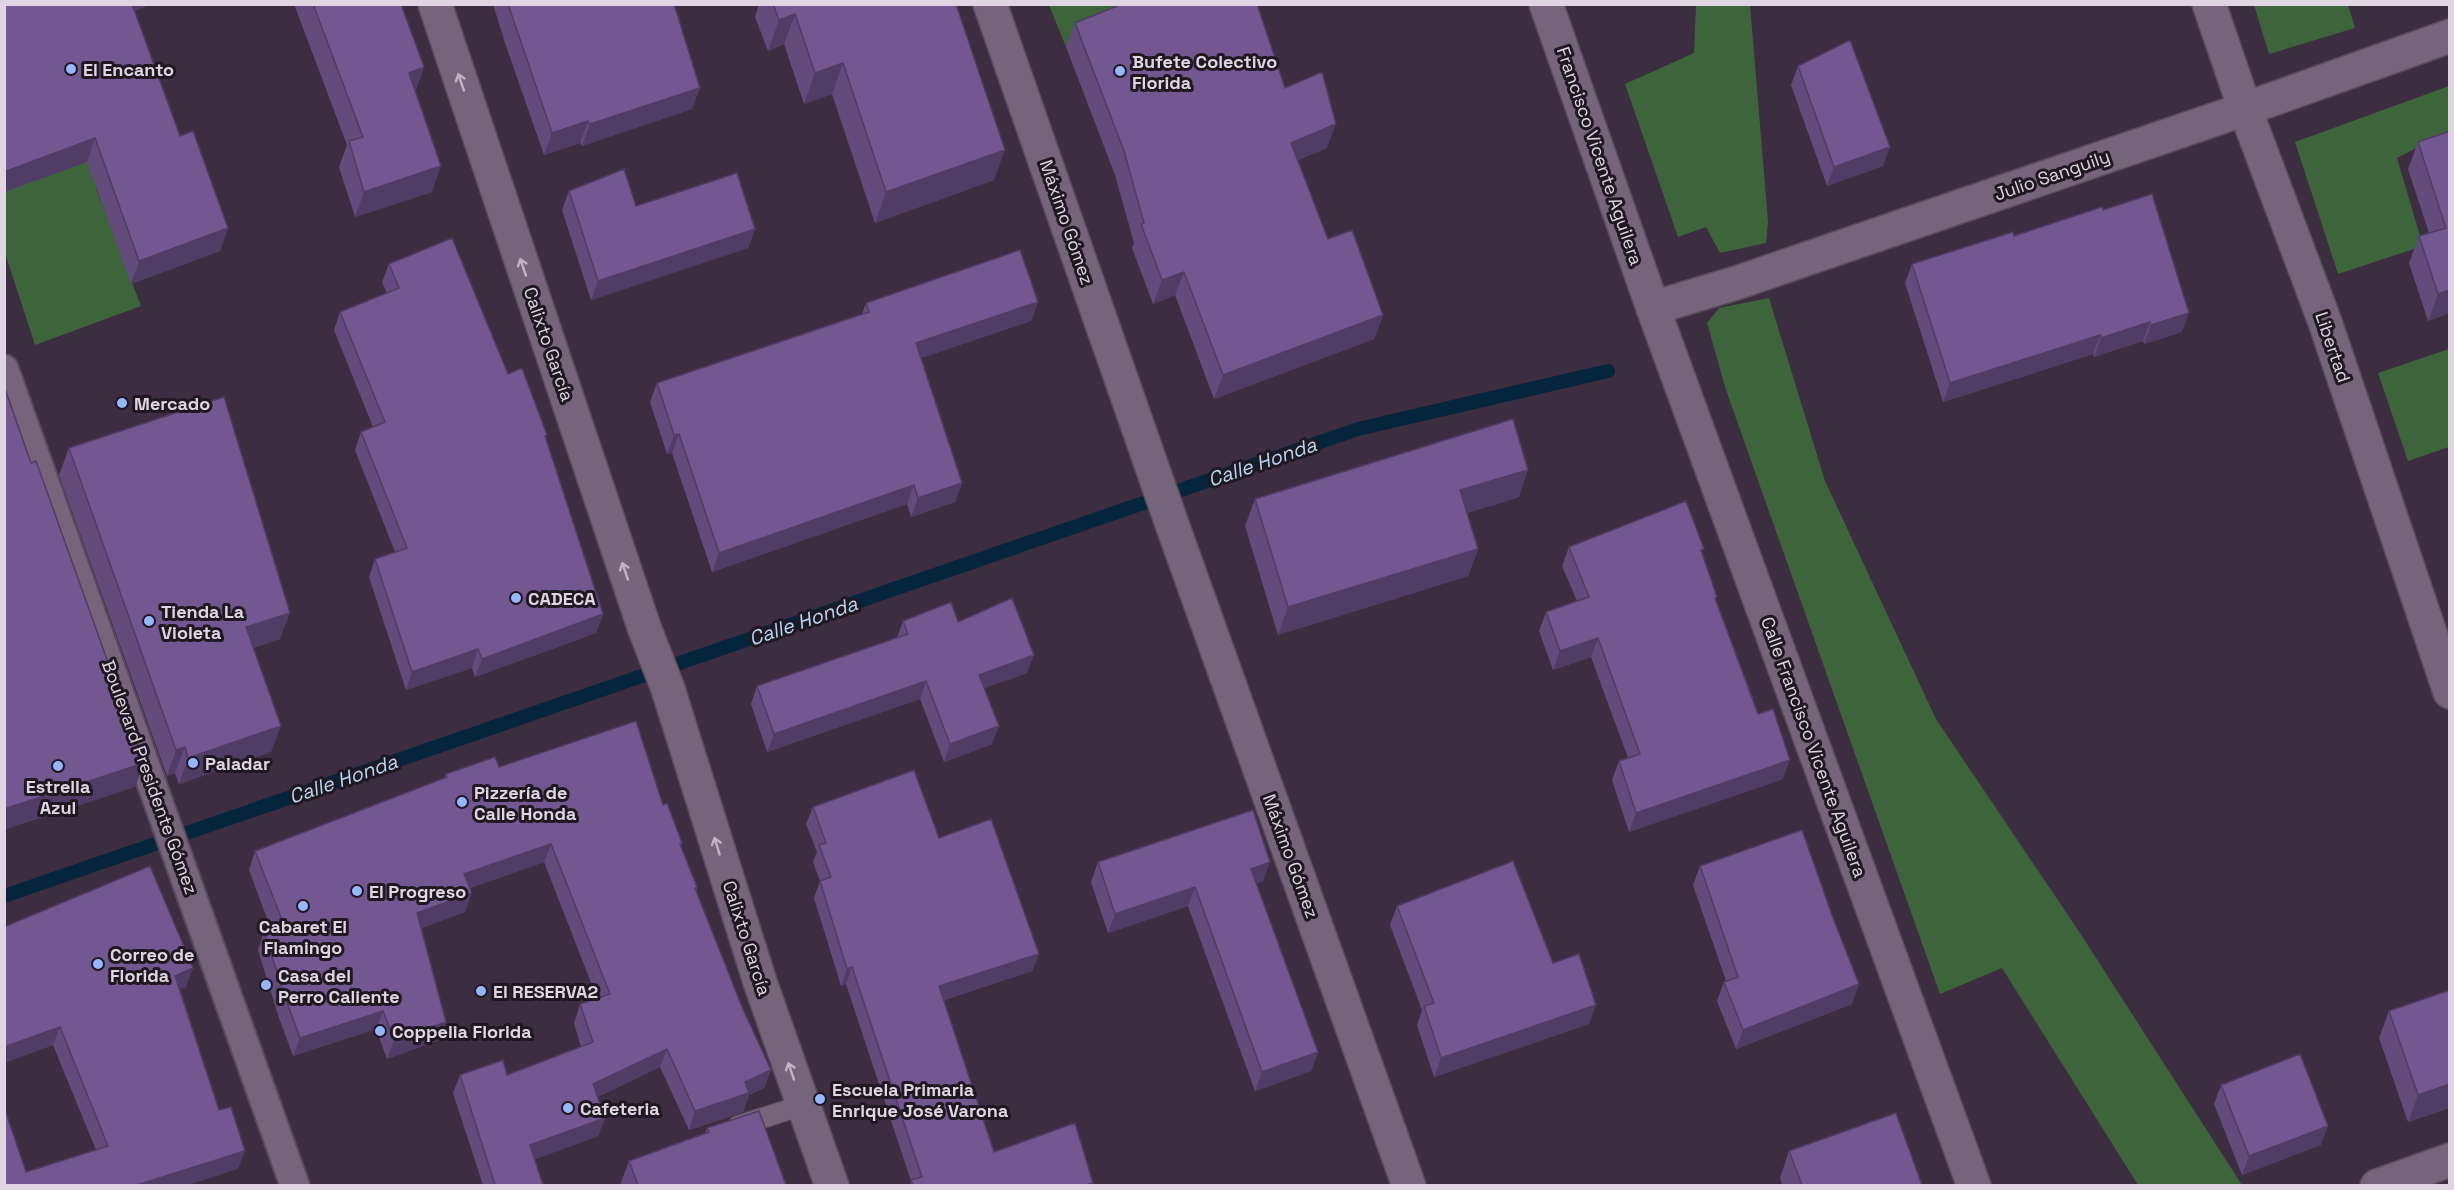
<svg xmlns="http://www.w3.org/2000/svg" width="2454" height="1190" viewBox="0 0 2454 1190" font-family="'Space Grotesk',sans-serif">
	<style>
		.green { fill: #3e643b }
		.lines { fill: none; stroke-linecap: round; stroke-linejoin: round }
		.stream { stroke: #04253b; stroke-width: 14 }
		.service-casing { stroke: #584b5c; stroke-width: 22 }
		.pedestrian-casing { stroke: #584b5c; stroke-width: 32 }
		.minor-casing { stroke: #584b5c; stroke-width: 36 }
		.tertiary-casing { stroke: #584b5c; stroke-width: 36 }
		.secondary-casing { stroke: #584b5c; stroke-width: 36 }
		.service { stroke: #76647a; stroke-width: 20 }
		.pedestrian { stroke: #76647a; stroke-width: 28 }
		.minor { stroke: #76647a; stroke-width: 33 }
		.tertiary { stroke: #76647a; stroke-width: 33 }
		.secondary { stroke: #76647a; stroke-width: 33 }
		.wall { fill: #634b7c }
		.shaded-wall { fill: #503d65 }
		.building { fill: #735790; stroke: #503d65; stroke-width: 1.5 }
		.oneway { stroke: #c0b4c4 }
		.poi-dot { fill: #96b6fd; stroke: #1f1821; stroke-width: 2 }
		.labels { text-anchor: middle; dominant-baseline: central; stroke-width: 6; stroke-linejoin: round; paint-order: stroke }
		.poi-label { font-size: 18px; font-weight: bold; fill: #e0d6e3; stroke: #1f1821; text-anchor: start }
		.street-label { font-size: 18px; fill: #e0d6e3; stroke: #1f1821 }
		.water-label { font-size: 20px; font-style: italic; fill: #b7d7f1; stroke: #1f1821 }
	</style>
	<rect width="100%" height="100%" fill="#3d2d40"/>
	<path class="green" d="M1049 5H1174L1066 47Z
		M1696 5H1750L1768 222 1766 243 1720 253 1706 227 1678 237 1625 84 1694 53Z
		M2254 5H2348L2355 28 2269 54Z
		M2449 86V131L2397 158 2423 246 2338 274 2295 142Z
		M134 140 96 188 141 306 35 345 5 253 4 188Z
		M1769 298 1825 481 1936 719 2080 933 2242 1185H2138L2002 968 1940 994 1726 390 1707 323 1719 308Z
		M2449 349V447L2408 461 2378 373Z"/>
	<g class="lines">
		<path class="stream" d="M4 896 1358 429 1608 371"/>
		<g class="service-casing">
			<path id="service" d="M738 1126 803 1105"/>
		</g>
		<g class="pedestrian-casing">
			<path id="pedestrian" d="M4 369 295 1186"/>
		</g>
		<g class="minor-casing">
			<path id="minor" d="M990 4 1173 527 1409 1186
				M2209 4 2245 109 2325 322 2450 692
				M1653 308 1736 283 2245 109 2450 36
				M2377 1186 2450 1160"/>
		</g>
		<g class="tertiary-casing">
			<path id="tertiary" d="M1546 4 1653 308 1974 1186"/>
		</g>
		<g class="secondary-casing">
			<path id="secondary" d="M435 4 644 627 668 689 760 982 832 1186"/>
		</g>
		<use href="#service" class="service"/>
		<use href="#pedestrian" class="pedestrian"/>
		<use href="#minor" class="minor"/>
		<use href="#tertiary" class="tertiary"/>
		<use href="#secondary" class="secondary"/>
	</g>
	<path class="wall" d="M4 4H151L134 11 180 136 228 228 220 251 131 284 87 162 4 192Z
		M294 4H401L424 67 415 92 432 192 355 217 339 167 347 145Z
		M493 4H674L692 109 582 146 580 143 544 155 505 43Z
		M759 4H956L994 180 875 223 832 94 804 104 784 44 768 51 755 17Z
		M1075 23 1285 88 1327 148 1298 160 1328 239 1383 315 1374 339 1214 399 1175 295 1153 304 1132 248 1134 243 1115 175 1066 47Z
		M1798 66 1883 166 1827 186 1791 85Z
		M2450 131V313L2428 321 2409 263 2419 236 2429 233 2408 169 2418 142Z
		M569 191 636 206 755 229 748 248 591 300 562 210Z
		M2103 210 2182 332 2144 344 2143 341 2094 357 2093 354 1943 402 1905 283 1912 264Z
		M389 264 508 374 546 439 603 614 596 633 475 677 472 668 406 690 369 577 375 559 395 552 355 450 361 432 373 427 334 330 340 312 387 293 382 282Z
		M1038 302 1031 321 921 358 962 483 955 502 911 517 907 504 712 572 672 453 667 454 650 402 657 383 862 314 866 303Z
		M69 448 280 639 253 648 271 752 179 784 175 773 167 776 59 475Z
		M1519 497 1467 513 1478 549 1468 576 1278 635 1245 526 1255 499Z
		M1569 547 1702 554 1716 600 1783 779 1629 832 1612 780 1619 761 1628 758 1591 657 1553 670 1539 631 1546 612 1577 601 1562 566Z
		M903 621 958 622 1027 673 984 688 992 744 944 762 920 699 767 752 751 704 757 686 897 638Z
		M499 767 663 805 682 843 681 847 697 887 696 891 742 1007 771 1070 764 1088 749 1095 743 1112 689 1130 660 1067 597 1097 605 1118 598 1136 534 1159 543 1185H483L453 1093 460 1075H507L581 1047 574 1023 580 1004 597 998 544 862 470 888 465 912 421 928 446 1022 439 1040 387 1059 376 1029 293 1056 279 1018 258 950 264 932 271 929 249 870 255 851 444 778 446 774Z
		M813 807 939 838 1039 954 1032 971 944 1000 994 1152 1093 1183 1092 1185H910L911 1181 846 984 841 986 814 898 820 881 813 862 817 852 806 824Z
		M1098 862 1263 881 1256 884 1318 1052 1311 1071 1255 1091 1188 906 1108 933 1091 882Z
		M1700 866 1852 1004 1736 1049 1717 1001 1724 982 1726 981 1693 885Z
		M1397 906 1553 963 1589 1024 1434 1077 1417 1025 1422 1010 1390 925Z
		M4 927 186 987 180 989 238 1169 26 1172 96 1150 53 1045 4 1063Z
		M2389 1011 2450 1108 2408 1122 2379 1038Z
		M2221 1085 2321 1145 2242 1175 2214 1104Z
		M707 1128 786 1185H620L629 1161 705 1133Z
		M1789 1151 1922 1185H1782L1780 1178Z"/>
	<path class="shaded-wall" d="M123 4H151L119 16Z
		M795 14 784 44 768 51 779 20Z
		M843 63 832 94 804 104 815 73Z
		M424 67 415 92 409 73Z
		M700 88 692 109 582 146 590 124Z
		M588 121 580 143 544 155 552 133Z
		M1336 124 1327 148 1282 167 1291 143Z
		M95 138 87 162 4 192V172Z
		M1890 147 1883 166 1827 186 1834 167Z
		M1005 150 994 180 875 223 886 192Z
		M441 166 432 192 355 217 364 192Z
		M228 228 220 251 131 284 139 261Z
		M755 229 748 248 591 300 598 281Z
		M1184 272 1175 295 1153 304 1162 280Z
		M2450 290V313L2428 321 2438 294Z
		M1038 302 1031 321 909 362 916 343Z
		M2189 313 2182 332 2144 344 2151 325Z
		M1383 315 1374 339 1214 399 1223 375Z
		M2150 322 2143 341 2094 357 2101 338Z
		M2100 335 2093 354 1943 402 1950 383Z
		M679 434 672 453 667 454 674 435Z
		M1528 470 1519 497 1450 518 1460 490Z
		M962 483 955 502 911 517 918 498Z
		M914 485 907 504 712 572 719 553Z
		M1478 549 1468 576 1278 635 1288 607Z
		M290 613 280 639 236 654 246 627Z
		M603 614 596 633 475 677 482 659Z
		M1598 638 1591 657 1553 670 1560 651Z
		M478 649 472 668 406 690 412 672Z
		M1034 655 1027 673 972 692 979 675Z
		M926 681 920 699 767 752 774 734Z
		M281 726 271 752 179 784 188 758Z
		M999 726 992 744 944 762 950 744Z
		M185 747 175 773 167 776 176 750Z
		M1790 760 1783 779 1629 832 1636 813Z
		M144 763 135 787 4 830V809Z
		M551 844 544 862 457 893 464 874Z
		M1270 862 1263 881 1244 888 1251 869Z
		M1195 887 1188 906 1108 933 1115 914Z
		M472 893 465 912 411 932 417 913Z
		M1039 954 1032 971 933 1003 939 986Z
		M852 967 846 984 841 986 847 969Z
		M193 968 186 987 169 994 175 976Z
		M1859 984 1852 1004 1736 1049 1743 1030Z
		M1596 1005 1589 1024 1434 1077 1441 1058Z
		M383 1011 376 1029 293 1056 300 1038Z
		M446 1022 439 1040 387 1059 394 1040Z
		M60 1027 53 1045 4 1063V1047Z
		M667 1049 660 1067 586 1103 593 1084Z
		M1318 1052 1311 1071 1255 1091 1262 1072Z
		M771 1070 764 1088 749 1095 743 1112 689 1130 695 1111 745 1082Z
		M2450 1084V1108L2408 1122 2418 1095Z
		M605 1118 598 1136 523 1164 530 1145Z
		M2328 1126 2321 1145 2242 1175 2249 1156Z
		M245 1151 238 1169 188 1185H137Z"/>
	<path class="building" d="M4 4H132L180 136 193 131 228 228 139 261 95 138 4 172Z
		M313 4H401L424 67 409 73 441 166 364 192 349 141 363 137Z
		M508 4H674L700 88 590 124 588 121 552 133Z
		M773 4H956L1005 150 886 192 843 63 815 73 795 14 779 20Z
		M1122 4H1257L1285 88 1322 72 1336 124 1291 143 1328 239 1352 230 1383 315 1223 375 1184 272 1162 280 1141 224 1144 223 1124 151 1075 23Z
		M1850 40 1890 147 1834 167 1798 66Z
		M2450 131V290L2438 294 2419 236 2446 228 2418 142Z
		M624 169 636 206 737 173 755 229 598 281 569 191Z
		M2152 194 2189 313 2151 325 2150 322 2101 338 2100 335 1950 383 1912 264 2013 232 2014 236 2102 207 2103 210Z
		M452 238 508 374 522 368 547 435 545 436 603 614 482 659 478 649 412 672 375 559 407 548 361 432 385 422 340 312 399 288 389 264Z
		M1020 250 1038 302 916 343 962 483 918 498 914 485 719 553 679 434 674 435 657 383 869 312 866 303Z
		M4 386 31 463 36 461 144 763 4 809Z
		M224 397 290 613 246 627 281 726 188 758 185 747 176 750 69 448Z
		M1513 419 1528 470 1460 490 1478 549 1288 607 1255 499Z
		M1686 501 1704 549 1701 550 1717 597 1715 598 1758 714 1773 709 1790 760 1636 813 1619 761 1640 754 1598 638 1560 651 1546 612 1589 597 1569 547Z
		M1012 598 1034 655 979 675 999 726 950 744 926 681 774 734 757 686 908 634 903 621 951 602 958 622Z
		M636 721 663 805 667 803 682 843 680 844 697 887 695 888 742 1007 771 1070 745 1082 749 1093 695 1111 667 1049 593 1084 605 1118 530 1145 543 1185H495L460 1075 503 1060 507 1075 593 1042 580 1004 610 994 551 844 464 874 472 893 417 913 446 1022 394 1040 383 1011 300 1038 286 1000 264 932 284 925 255 851 447 777 446 774 495 757 499 767Z
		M914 770 939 838 991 819 1039 954 939 986 994 1152 1075 1123 1093 1183 1085 1185H913L911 1180 922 1177 852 967 847 969 820 881 831 877 819 845 826 843 813 807Z
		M1253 810 1270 862 1251 869 1318 1052 1262 1072 1195 887 1115 914 1098 862Z
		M1802 830 1833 918 1859 984 1743 1030 1724 982 1738 977 1700 866Z
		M1513 861 1553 963 1579 954 1596 1005 1441 1058 1424 1006 1434 1003 1397 906Z
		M150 866 193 968 175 976 219 1110 231 1107 245 1151 137 1185H4V1107L26 1172 108 1146 60 1027 4 1047V927Z
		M2450 990V1084L2418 1095 2389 1011Z
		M2300 1054 2328 1126 2249 1156 2221 1085Z
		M759 1111 786 1185H638L629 1161 709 1132 707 1128Z
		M1896 1113 1922 1185H1802L1789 1151Z"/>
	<defs><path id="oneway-shaft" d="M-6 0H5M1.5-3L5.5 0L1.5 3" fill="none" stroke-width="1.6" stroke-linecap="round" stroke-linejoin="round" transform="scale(1.5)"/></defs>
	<g class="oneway">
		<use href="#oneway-shaft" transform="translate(461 82) rotate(-109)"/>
		<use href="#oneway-shaft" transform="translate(523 267) rotate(-109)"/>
		<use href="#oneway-shaft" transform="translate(625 571) rotate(-109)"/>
		<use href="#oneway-shaft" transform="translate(717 846) rotate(-107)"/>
		<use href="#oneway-shaft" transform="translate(791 1071) rotate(-109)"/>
	</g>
	<g class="poi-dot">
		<circle cx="71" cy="69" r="6"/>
		<circle cx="1120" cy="71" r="6"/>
		<circle cx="122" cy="403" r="6"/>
		<circle cx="516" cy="598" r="6"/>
		<circle cx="149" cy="621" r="6"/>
		<circle cx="193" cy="763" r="6"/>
		<circle cx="58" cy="766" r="6"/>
		<circle cx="462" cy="802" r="6"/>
		<circle cx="357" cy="891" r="6"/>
		<circle cx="303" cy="906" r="6"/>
		<circle cx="98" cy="964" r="6"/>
		<circle cx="266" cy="985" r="6"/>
		<circle cx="481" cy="991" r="6"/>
		<circle cx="380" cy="1031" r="6"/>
		<circle cx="820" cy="1099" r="6"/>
		<circle cx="568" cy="1108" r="6"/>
	</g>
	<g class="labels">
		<g class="poi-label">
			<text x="1132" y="61">Bufete Colectivo<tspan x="1132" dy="21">Florida</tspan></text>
			<text x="83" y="69">El Encanto</text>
			<text x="134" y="403">Mercado</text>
			<text x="528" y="598">CADECA</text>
			<text x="161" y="611">Tienda La<tspan x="161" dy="21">Violeta</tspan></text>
			<text x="205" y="763">Paladar</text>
			<text x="58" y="786" text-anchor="middle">Estrella<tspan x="58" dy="21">Azul</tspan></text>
			<text x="474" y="792">Pizzería de<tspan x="474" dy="21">Calle Honda</tspan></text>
			<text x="369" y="891">El Progreso</text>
			<text x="303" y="926" text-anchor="middle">Cabaret El<tspan x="303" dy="21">Flamingo</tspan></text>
			<text x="110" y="954">Correo de<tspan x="110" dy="21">Florida</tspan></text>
			<text x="278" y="975">Casa del<tspan x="278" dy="21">Perro Caliente</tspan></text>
			<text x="493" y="991">El RESERVA2</text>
			<text x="392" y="1031">Coppelia Florida</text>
			<text x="832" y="1089">Escuela Primaria<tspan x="832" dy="21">Enrique José Varona</tspan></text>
			<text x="580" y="1108">Cafeteria</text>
		</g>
		<g class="street-label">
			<text transform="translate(1600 156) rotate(71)">Francisco Vicente Aguilera</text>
			<text transform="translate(2052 175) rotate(-19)">Julio Sanguily</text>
			<text transform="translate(1067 222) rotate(71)">Máximo Gómez</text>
			<text transform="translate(549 344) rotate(71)">Calixto García</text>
			<text transform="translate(2333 347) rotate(71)">Libertad</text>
			<text transform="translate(1814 747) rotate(70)">Calle Francisco Vicente Aguilera</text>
			<text transform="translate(150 777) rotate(70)">Boulevard Presidente Gómez</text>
			<text transform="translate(1291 856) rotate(70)">Máximo Gómez</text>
			<text transform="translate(747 938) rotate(72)">Calixto García</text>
		</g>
		<g class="water-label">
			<text transform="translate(1262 462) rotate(-19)">Calle Honda</text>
			<text transform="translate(803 621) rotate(-19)">Calle Honda</text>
			<text transform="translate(343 779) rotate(-19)">Calle Honda</text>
		</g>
	</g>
	<rect width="2454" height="1190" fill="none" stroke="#e0d6e3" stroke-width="12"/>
</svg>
